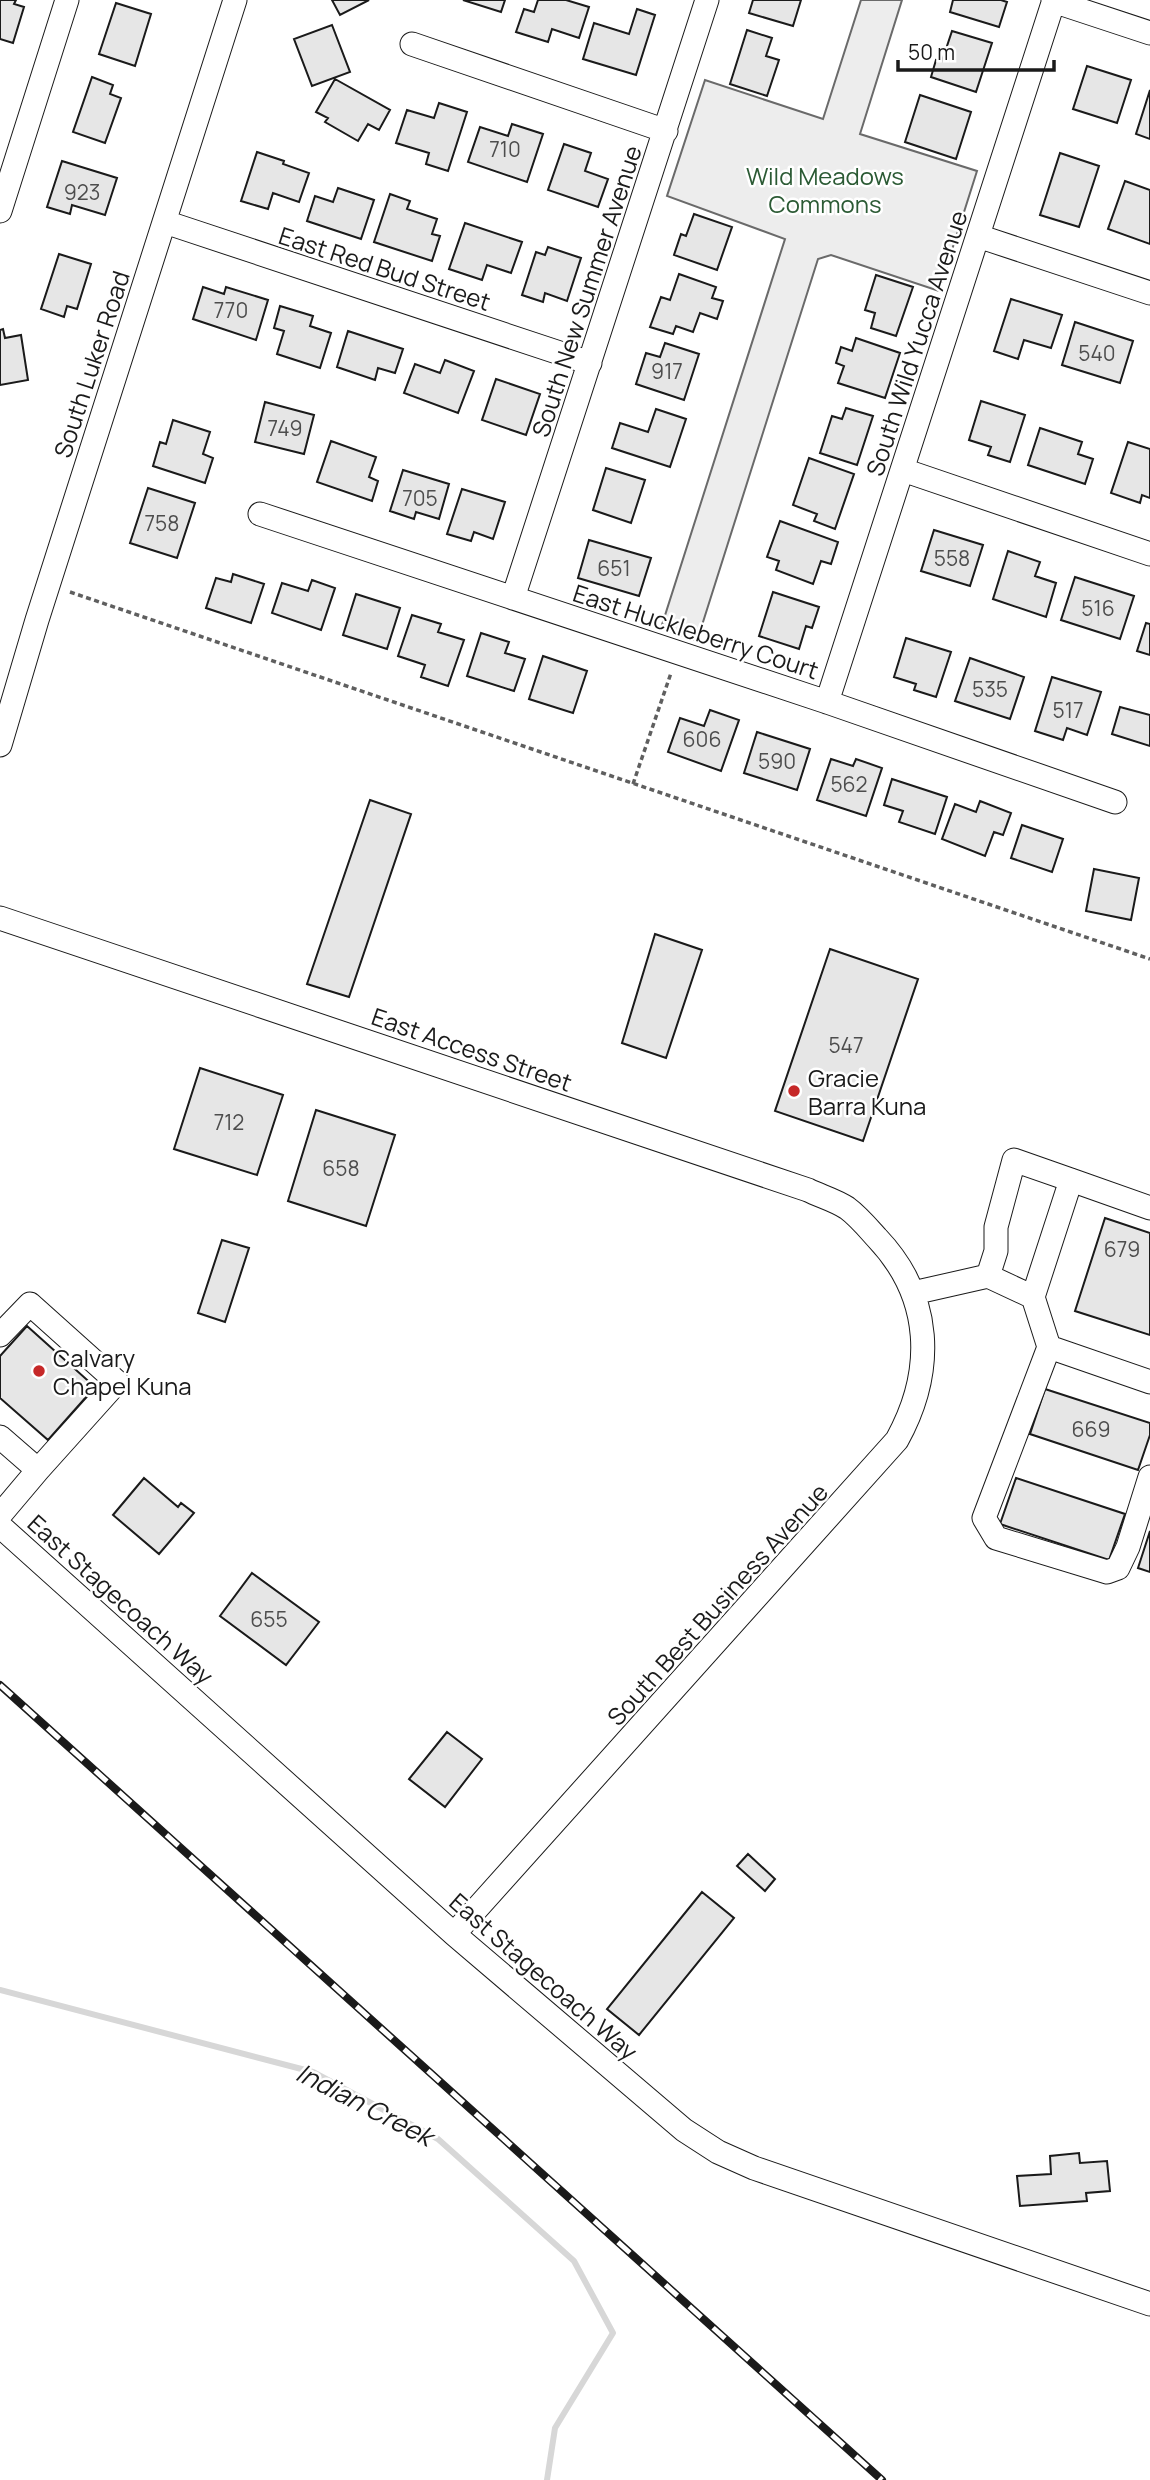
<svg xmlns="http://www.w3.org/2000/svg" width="1150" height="2480" viewBox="0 0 1150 2480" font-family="Manrope,sans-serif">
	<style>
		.built { fill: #ededed; stroke: #6a6a6a; stroke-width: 2 }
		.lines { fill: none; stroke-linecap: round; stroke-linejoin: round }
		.stream { stroke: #d7d7d7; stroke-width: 6 }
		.building { fill: #e6e6e6; stroke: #1a1a1a; stroke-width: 2 }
		.minor-casing { stroke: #1a1a1a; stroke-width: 25 }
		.path { stroke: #5f5f5f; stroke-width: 3.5; stroke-dasharray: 5 3.5; stroke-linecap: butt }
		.minor { stroke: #fff; stroke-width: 23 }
		.rail-casing { stroke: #1a1a1a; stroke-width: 8 }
		.rail { stroke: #fff; stroke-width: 5; stroke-dasharray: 16; stroke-linecap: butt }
		.poi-dot { fill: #c62828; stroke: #fff; stroke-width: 2.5 }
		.labels { text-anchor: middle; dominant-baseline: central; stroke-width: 5; stroke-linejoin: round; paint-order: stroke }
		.number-label { font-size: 21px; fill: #4d4d4d }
		.park-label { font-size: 24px; fill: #2b5a34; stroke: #fff }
		.street-label { font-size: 24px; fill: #1a1a1a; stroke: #fff }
		.poi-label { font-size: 24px; fill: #1a1a1a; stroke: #fff; text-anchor: start }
		.water-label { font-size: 26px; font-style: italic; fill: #1a1a1a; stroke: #fff }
	</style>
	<rect width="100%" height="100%" fill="#fff"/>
	<path class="built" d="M861 0H902L860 134 977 171 939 291 831 255 818 259 697 641 661 628 785 239 667 196 705 80 823 119Z"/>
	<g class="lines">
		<path class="stream" d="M0 1990 313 2072 438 2139 574 2261 613 2333 555 2428 547 2480"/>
	</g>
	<path class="building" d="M0 0H16L14 4 24 7 13 43 0 39Z
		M332 0H369L340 15Z
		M463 0H505L501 12Z
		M538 0H566L589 7 579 38 552 29 548 42 516 32 524 9 534 12Z
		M753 0H801L793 26 749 13Z
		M953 0H1001L1007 2 999 27 950 12Z
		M116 3 151 14 135 66 99 54Z
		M637 9 655 15 636 75 583 59 594 23 629 34Z
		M332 25 350 72 312 86 294 39Z
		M747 30 772 38 766 56 779 60 767 96 730 84Z
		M952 31 992 43 976 92 931 77 936 60 942 61Z
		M1087 66 1131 80 1117 123 1073 109Z
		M92 77 113 85 110 94 121 98 105 143 73 132Z
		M335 79 390 110 379 130 368 124 358 141 325 122 328 118 316 112Z
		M1150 90V139L1136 134Z
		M920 95 971 112 956 159 905 142Z
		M439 103 467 112 448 171 426 164 429 153 396 143 407 110 434 118Z
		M512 124 543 134 527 182 468 162 480 127 508 136Z
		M564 144 591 153 585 171 608 179 598 207 548 190Z
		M257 152 284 161 283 164 309 173 299 202 273 193 268 209 241 201Z
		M1060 153 1099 166 1079 227 1040 215Z
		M62 161 117 178 105 215 72 205 70 214 47 207Z
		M1125 181 1150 190V244L1108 229Z
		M338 188 374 200 361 239 307 221 315 196 333 202Z
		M390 194 410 201 407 209 437 219 432 234 440 236 432 261 374 242Z
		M694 214 732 227 717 270 674 255 681 234 686 236Z
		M465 223 522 242 511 273 487 265 482 280 449 269Z
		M548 247 581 258 567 301 545 293 543 302 522 295 536 252 545 255Z
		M59 254 91 264 77 309 67 306 64 317 41 309Z
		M679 274 716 287 712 298 723 301 717 319 700 313 693 332 676 326 673 334 650 327 661 297 670 300Z
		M876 275 913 287 896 336 871 328 875 313 865 310Z
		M203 287 224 294 226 287 268 300 256 340 193 319Z
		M1011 299 1062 315 1051 348 1024 340 1018 359 994 351Z
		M280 306 313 316 310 326 331 333 320 368 277 354 284 331 274 328Z
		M1075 322 1133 341 1120 383 1062 365Z
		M3 329 5 338 21 335 28 380 0 385V330Z
		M348 331 403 349 395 373 378 368 375 380 337 367Z
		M856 338 900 353 885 398 838 383 844 366 836 363 841 347 852 351Z
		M665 343 699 354 684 400 636 384 646 353 660 357Z
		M445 360 474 371 458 413 404 393 415 364 440 373Z
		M496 379 540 394 526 435 482 420Z
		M981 401 1025 415 1010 462 988 455 991 447 969 440Z
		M265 402 314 415 304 454 255 442Z
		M846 408 873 416 857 465 820 453 832 416 842 419Z
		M656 409 686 419 670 467 612 448 620 423 648 432Z
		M173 420 210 432 203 454 213 458 205 483 153 466 160 442 166 444Z
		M1040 428 1082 442 1078 454 1093 459 1085 484 1028 465Z
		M331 441 376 457 369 477 378 481 372 501 317 482Z
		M1128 442 1150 449V498L1142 495 1140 503 1111 493Z
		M809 458 854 474 835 529 814 521 817 514 793 505Z
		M606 468 645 480 631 523 593 510Z
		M403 470 449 484 439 519 416 512 414 519 390 511Z
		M148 488 195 503 177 558 130 543Z
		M462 489 505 502 493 539 474 532 471 541 447 534Z
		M780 521 838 542 831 564 821 561 813 584 776 570 779 561 767 557Z
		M934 530 983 545 970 586 921 571Z
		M589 540 651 558 639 596 578 578Z
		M1008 551 1040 562 1035 576 1056 583 1046 617 993 599Z
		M233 574 264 584 251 623 206 608 216 578 231 582Z
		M1075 577 1134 596 1120 639 1061 620Z
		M312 580 335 588 321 630 272 613 282 583 308 591Z
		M773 592 819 607 812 628 806 626 799 649 759 636Z
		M356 594 400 608 387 649 343 635Z
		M412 615 441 624 438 632 464 640 448 686 421 677 425 665 398 656Z
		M1146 623 1150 624V655L1137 651Z
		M481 633 509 642 505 653 525 659 514 691 467 676Z
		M906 638 951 652 936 697 914 690 916 684 894 677Z
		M543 656 587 671 573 713 529 699Z
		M970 658 1024 677 1010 719 955 701Z
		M1052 677 1101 692 1087 735 1067 728 1063 740 1035 731Z
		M1120 707 1150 715V746L1112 734Z
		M710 710 739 720 721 771 668 752 680 718 704 726Z
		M757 732 810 749 797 790 744 773Z
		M831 759 853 766 856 759 882 768 866 816 817 800Z
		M892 779 947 797 935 834 899 822 903 811 884 805Z
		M370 800 411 814 349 997 307 984Z
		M980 801 1011 813 1003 835 994 832 985 856 942 839 955 804 976 812Z
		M1022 825 1063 839 1052 872 1011 858Z
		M1094 869 1139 878 1131 920 1086 911Z
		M655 934 702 950 666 1058 622 1043Z
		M830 949 918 979 863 1141 775 1111Z
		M200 1068 283 1095 257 1175 174 1149Z
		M316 1110 395 1135 366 1226 288 1201Z
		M1105 1218 1150 1233V1335L1075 1311Z
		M222 1240 249 1248 225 1322 198 1313Z
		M27 1326 95 1387 48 1440 0 1398V1356Z
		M1045 1389 1150 1423V1435L1138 1470 1030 1434Z
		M144 1478 178 1507 181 1503 194 1513 159 1554 113 1515Z
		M1016 1478 1125 1514 1109 1560 1000 1524Z
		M1150 1531V1572L1138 1568Z
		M252 1573 319 1622 286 1665 220 1616Z
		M447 1732 482 1759 445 1807 409 1779Z
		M748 1854 775 1879 765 1891 737 1866Z
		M702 1892 734 1918 639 2035 607 2009Z
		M1079 2153 1080 2163 1107 2161 1110 2191 1086 2193 1087 2201 1020 2206 1017 2176 1051 2174 1050 2156Z"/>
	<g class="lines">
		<g class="minor-casing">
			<path id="minor" d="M1053 1 1150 33
				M412 44 666 131
				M0 211 67 0
				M165 222 590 363
				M978 236 1150 293
				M903 470 1150 554
				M260 514 827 702 1115 802
				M513 598 707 0
				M827 702 1054 0
				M0 745 37 620 235 0
				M0 918 808 1190C820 1196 835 1200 847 1208 858 1216 868 1228 877 1238 933 1297 935 1371 897 1440L454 1934
				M988 1276 996 1251V1227L1014 1160 1071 1180
				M913 1293 988 1276 1033 1297 1049 1347 1150 1382
				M1033 1297 1071 1180 1150 1208
				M0 1335 30 1304 117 1382 38 1470
				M1049 1347 984 1518 996 1538 1107 1572 1118 1568 1128 1547 1150 1477
				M0 1437 38 1470 0 1515
				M0 1526 454 1934 684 2130 718 2152 754 2168 1150 2304"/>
		</g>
		<path class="path" d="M70 592 1150 959
			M633 784 671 673"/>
		<use href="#minor" class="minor"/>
		<g class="rail-casing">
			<path id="rail" d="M0 1685 882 2480"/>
		</g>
		<use href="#rail" class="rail"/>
	</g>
	<g class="poi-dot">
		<circle cx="794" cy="1091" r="7"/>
		<circle cx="39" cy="1371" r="7"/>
	</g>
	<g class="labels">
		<g class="number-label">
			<text x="505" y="149">710</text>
			<text x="82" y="192">923</text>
			<text x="231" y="310">770</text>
			<text x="1097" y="353">540</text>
			<text x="667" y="371">917</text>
			<text x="285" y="428">749</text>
			<text x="420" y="498">705</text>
			<text x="162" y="523">758</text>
			<text x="952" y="558">558</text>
			<text x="614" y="568">651</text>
			<text x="1098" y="608">516</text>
			<text x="990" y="689">535</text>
			<text x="1068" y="710">517</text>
			<text x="702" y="739">606</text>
			<text x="777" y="761">590</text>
			<text x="849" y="784">562</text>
			<text x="846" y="1045">547</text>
			<text x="229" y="1122">712</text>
			<text x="341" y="1168">658</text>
			<text x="1122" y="1249">679</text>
			<text x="1091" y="1429">669</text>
			<text x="269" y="1619">655</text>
		</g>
		<g class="park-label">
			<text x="825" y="175">Wild Meadows<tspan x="825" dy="28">Commons</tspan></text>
		</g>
		<g class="street-label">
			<text transform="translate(385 268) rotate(18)">East Red Bud Street</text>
			<text transform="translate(586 291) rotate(-72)">South New Summer Avenue</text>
			<text transform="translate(916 343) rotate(-72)">South Wild Yucca Avenue</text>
			<text transform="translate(91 364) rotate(-72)">South Luker Road</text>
			<text transform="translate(696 631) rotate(18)">East Huckleberry Court</text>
			<text transform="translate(472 1049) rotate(19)">East Access Street</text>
			<text transform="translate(121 1599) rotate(42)">East Stagecoach Way</text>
			<text transform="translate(717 1604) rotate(-48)">South Best Business Avenue</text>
			<text transform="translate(544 1976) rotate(41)">East Stagecoach Way</text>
		</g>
		<g class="poi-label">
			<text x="808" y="1077">Gracie<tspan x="808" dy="28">Barra Kuna</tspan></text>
			<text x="53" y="1357">Calvary<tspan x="53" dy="28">Chapel Kuna</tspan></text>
		</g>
		<g class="water-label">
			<text transform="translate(365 2104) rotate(27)">Indian Creek</text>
		</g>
	</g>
	<path d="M898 60v10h156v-10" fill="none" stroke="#1a1a1a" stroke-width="3.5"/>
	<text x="908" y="60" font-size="21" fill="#1a1a1a" stroke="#ffffff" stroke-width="5" paint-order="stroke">50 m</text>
</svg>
